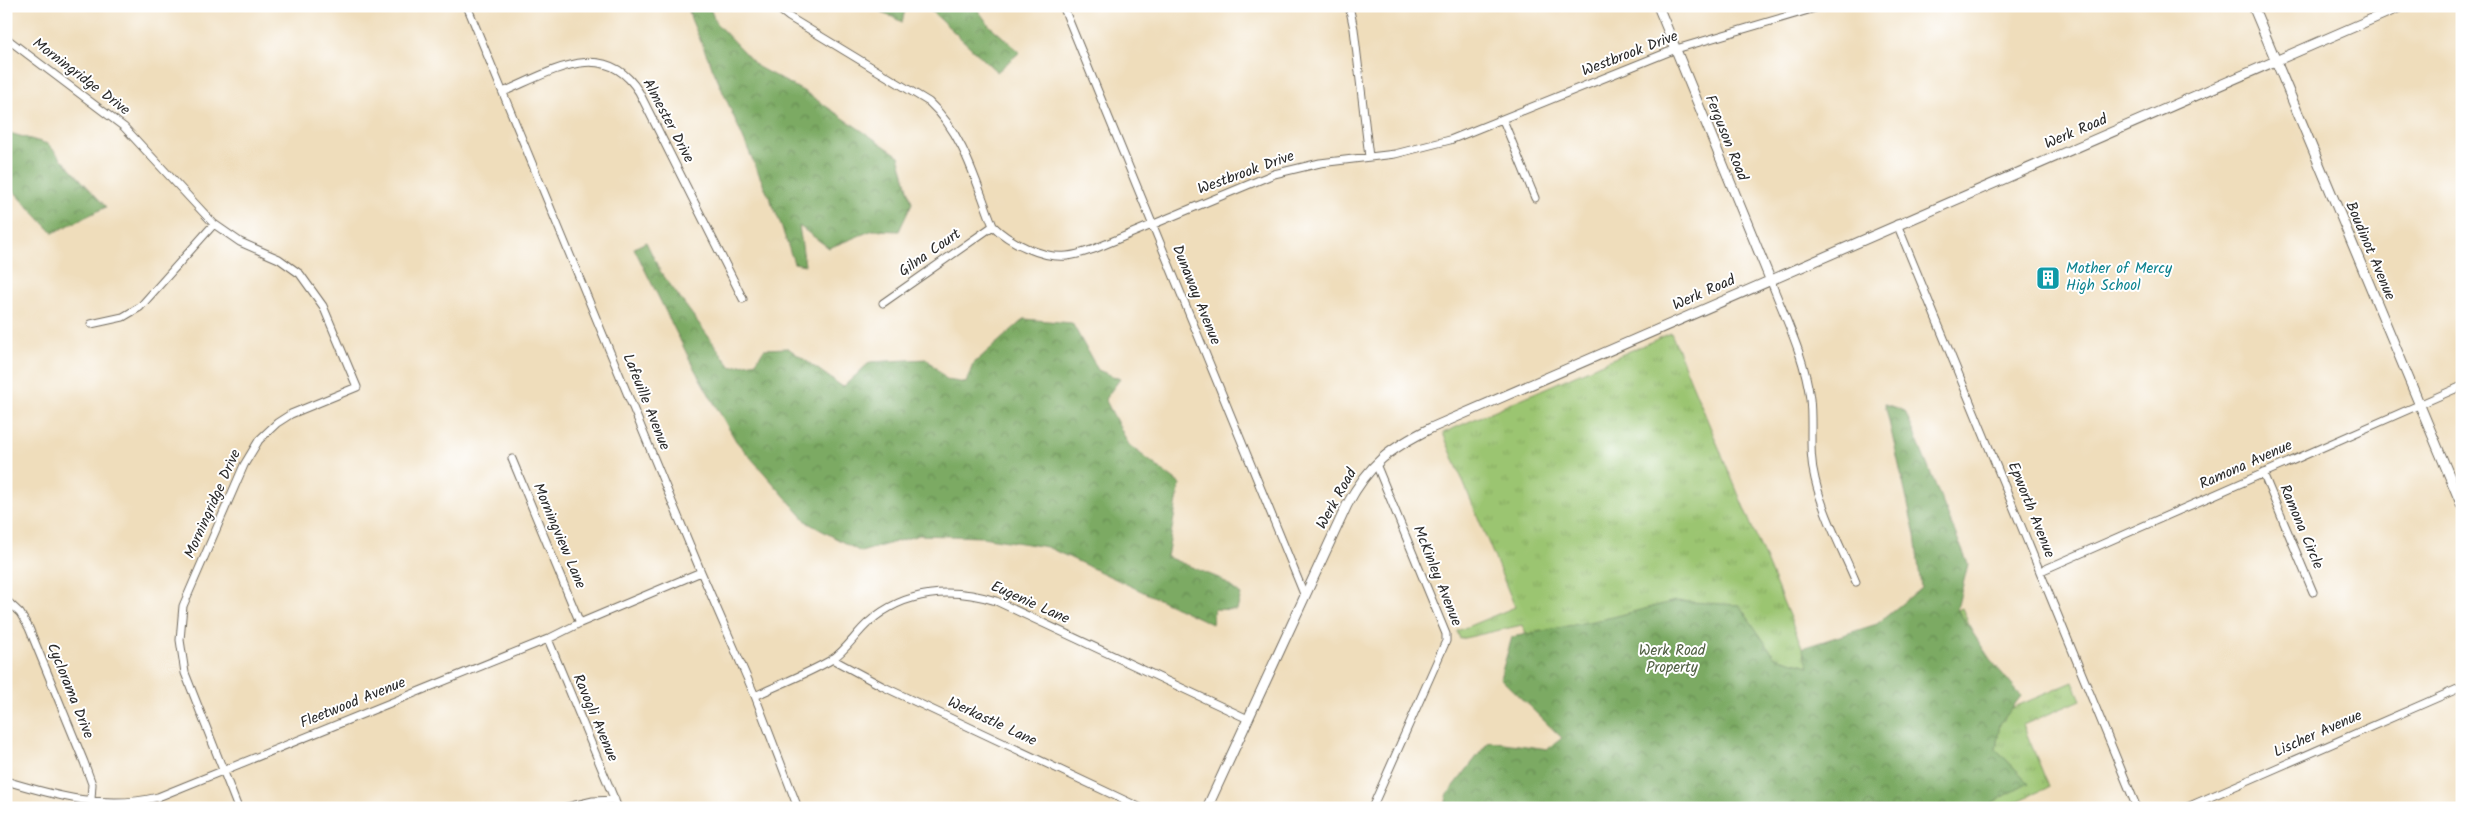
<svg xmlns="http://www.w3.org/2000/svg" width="2468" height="814" viewBox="0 0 2468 814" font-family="Kalam,sans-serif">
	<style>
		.grass { fill: url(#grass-tufts); stroke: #63784e }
		.forest { fill: url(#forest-crowns); stroke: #546a47 }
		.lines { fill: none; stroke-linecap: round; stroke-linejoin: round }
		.minor-casing { stroke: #70695d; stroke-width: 9 }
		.tertiary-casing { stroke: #70695d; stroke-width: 11 }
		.minor { stroke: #fff; stroke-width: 7 }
		.tertiary { stroke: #fff; stroke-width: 9 }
		.labels { text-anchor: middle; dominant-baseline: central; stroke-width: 4; stroke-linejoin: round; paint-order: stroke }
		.street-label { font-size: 15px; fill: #2b2b2b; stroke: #fff }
		.culture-label { font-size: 15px; fill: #0d838f; stroke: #fff; text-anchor: start }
		.park-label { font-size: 15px; fill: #526144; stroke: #fff }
	</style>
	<defs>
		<pattern id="grass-tufts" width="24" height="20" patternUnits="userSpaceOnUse" patternTransform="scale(1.25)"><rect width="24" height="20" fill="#9bc571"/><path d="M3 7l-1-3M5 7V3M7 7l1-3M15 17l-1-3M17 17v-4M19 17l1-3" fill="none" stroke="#86a962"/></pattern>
		<pattern id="forest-crowns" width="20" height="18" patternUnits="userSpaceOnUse" patternTransform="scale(1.25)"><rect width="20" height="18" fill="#7caa63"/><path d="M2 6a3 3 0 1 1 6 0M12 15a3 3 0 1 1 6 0" fill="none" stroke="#668b52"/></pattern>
	</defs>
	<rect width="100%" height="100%" fill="#fff"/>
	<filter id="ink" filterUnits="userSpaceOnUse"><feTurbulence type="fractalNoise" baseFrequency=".02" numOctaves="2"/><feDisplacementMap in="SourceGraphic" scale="10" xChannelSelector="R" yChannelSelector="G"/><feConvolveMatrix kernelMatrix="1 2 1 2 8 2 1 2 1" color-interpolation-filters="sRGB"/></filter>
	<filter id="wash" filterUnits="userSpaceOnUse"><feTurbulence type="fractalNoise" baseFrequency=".0096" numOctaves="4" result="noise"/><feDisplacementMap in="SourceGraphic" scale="20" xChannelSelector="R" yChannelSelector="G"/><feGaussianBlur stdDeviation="1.12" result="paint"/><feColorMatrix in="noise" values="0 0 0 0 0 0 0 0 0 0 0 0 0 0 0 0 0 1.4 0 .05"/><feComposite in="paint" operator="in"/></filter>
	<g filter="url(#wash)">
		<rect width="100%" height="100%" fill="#efddbb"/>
		<path class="grass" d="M1671 333 1813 673 1962 608 2005 711 2073 682 2081 700 2023 725 2049 787 2002 808H1599L1522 625 1460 639 1457 631 1515 607 1443 433Z"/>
		<path class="forest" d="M688 6H709L716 23 758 67 805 92 899 156 912 203 899 231 873 230 829 248 799 226 805 265 794 263 779 220 691 19Z
			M871 6H906L902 22Z
			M926 6H975L989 25 1020 52 997 72Z
			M6 132 48 144 106 207 53 233 6 183Z
			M646 242 660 271 731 367 756 362 764 349 788 348 843 387 870 362 927 359 947 380 966 383 973 364 1024 319 1072 323 1098 370 1120 379 1105 399 1129 445 1180 484 1167 557 1221 579 1241 595 1237 610 1214 609 1212 624 1047 547 982 537 919 535 861 552 808 523 736 441 695 370 634 248Z
			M1885 404 1905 411 1968 564 1957 609 1990 659 2021 696 2000 724 1996 749 2029 783 1982 808H1445L1447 795 1489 741 1548 749 1562 738 1500 678 1512 637 1613 617 1675 601 1739 605 1775 657 1809 666 1802 648 1877 624 1921 588 1915 535Z"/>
	</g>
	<g filter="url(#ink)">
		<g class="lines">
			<g class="minor-casing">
				<path id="minor" d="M467 6 701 572 755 696 798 808
					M775 6 789 17 929 102C964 134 976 183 993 226 1009 242 1043 259 1067 256 1077 255 1085 252 1094 249L1274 174 1320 163 1395 154 1450 140 1676 49 1822 6
					M1063 6 1304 594
					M1349 6 1354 29 1369 157
					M6 38 124 127 214 224 240 242 279 259 300 274 323 306 357 387 291 414 277 423 259 440 244 465 183 606 180 640 185 673 238 808
					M503 92C549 73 604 36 639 92L743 299
					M1503 120 1535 198
					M1897 224 2137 808
					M1770 279C1785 318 1805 357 1810 399 1813 426 1808 452 1815 479 1823 514 1842 549 1856 582
					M883 303 993 226
					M91 324 123 317 140 307 214 224
					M512 459 580 623
					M2263 473 2313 592
					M2041 571 2462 386
					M6 600 20 613 29 628 84 762 92 784 91 800
					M548 639 618 808
					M832 659 882 686 1141 808
					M755 696C780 684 807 674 831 660 846 651 856 633 869 622 905 590 952 587 996 601L1248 719
					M6 781C56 796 106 810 158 797L548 639 580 623 701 572
					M563 808 593 801 615 800
					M1372 808 1446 641V634L1376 464
					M2185 808 2462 687"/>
			</g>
			<g class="tertiary-casing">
				<path id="tertiary" d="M1658 6 1770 279
					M2253 6 2462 506
					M1207 808 1347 505C1369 464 1389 449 1431 428L2402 6"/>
			</g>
			<use href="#minor" class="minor"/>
			<use href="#tertiary" class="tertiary"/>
		</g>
	</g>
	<defs>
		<g id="building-square" transform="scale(1.25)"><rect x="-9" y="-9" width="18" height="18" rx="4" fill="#0f9aa8" stroke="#fff"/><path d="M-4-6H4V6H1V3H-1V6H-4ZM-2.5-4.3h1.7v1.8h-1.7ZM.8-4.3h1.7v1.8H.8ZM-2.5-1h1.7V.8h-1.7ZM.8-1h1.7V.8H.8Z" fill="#fff"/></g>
	</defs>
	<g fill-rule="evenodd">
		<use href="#building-square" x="2048" y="278"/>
	</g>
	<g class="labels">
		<g class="street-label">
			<text transform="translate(1630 54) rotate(-21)">Westbrook Drive</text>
			<text transform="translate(81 77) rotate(37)">Morningridge Drive</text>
			<text transform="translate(668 121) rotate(62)">Almester Drive</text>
			<text transform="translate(2076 132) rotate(-23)">Werk Road</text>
			<text transform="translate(1726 138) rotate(68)">Ferguson Road</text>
			<text transform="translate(1246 173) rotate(-20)">Westbrook Drive</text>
			<text transform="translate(2370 251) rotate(67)">Boudinot Avenue</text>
			<text transform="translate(930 253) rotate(-35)">Gilna Court</text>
			<text transform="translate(1704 293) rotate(-24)">Werk Road</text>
			<text transform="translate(1196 295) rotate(68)">Dunaway Avenue</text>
			<text transform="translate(646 402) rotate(68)">Lafeuille Avenue</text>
			<text transform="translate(2246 465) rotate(-24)">Ramona Avenue</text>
			<text transform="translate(1337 499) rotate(-61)">Werk Road</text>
			<text transform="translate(213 504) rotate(-66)">Morningridge Drive</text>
			<text transform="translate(2031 510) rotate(68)">Epworth Avenue</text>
			<text transform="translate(2301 527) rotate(67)">Ramona Circle</text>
			<text transform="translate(559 536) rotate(67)">Morningview Lane</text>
			<text transform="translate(1437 576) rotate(68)">McKinley Avenue</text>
			<text transform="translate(1030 603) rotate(24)">Eugenie Lane</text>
			<text transform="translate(70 691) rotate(68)">Cyclorama Drive</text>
			<text transform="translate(353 703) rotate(-22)">Fleetwood Avenue</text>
			<text transform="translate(595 718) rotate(67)">Ravogli Avenue</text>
			<text transform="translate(992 722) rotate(25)">Werkastle Lane</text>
			<text transform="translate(2318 734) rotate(-24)">Lischer Avenue</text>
		</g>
		<g class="culture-label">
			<text x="2066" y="269">Mother of Mercy<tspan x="2066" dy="17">High School</tspan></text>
		</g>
		<g class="park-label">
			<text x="1672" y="651">Werk Road<tspan x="1672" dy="17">Property</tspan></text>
		</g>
	</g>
	<rect width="2468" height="814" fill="none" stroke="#fff" stroke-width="25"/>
</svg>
